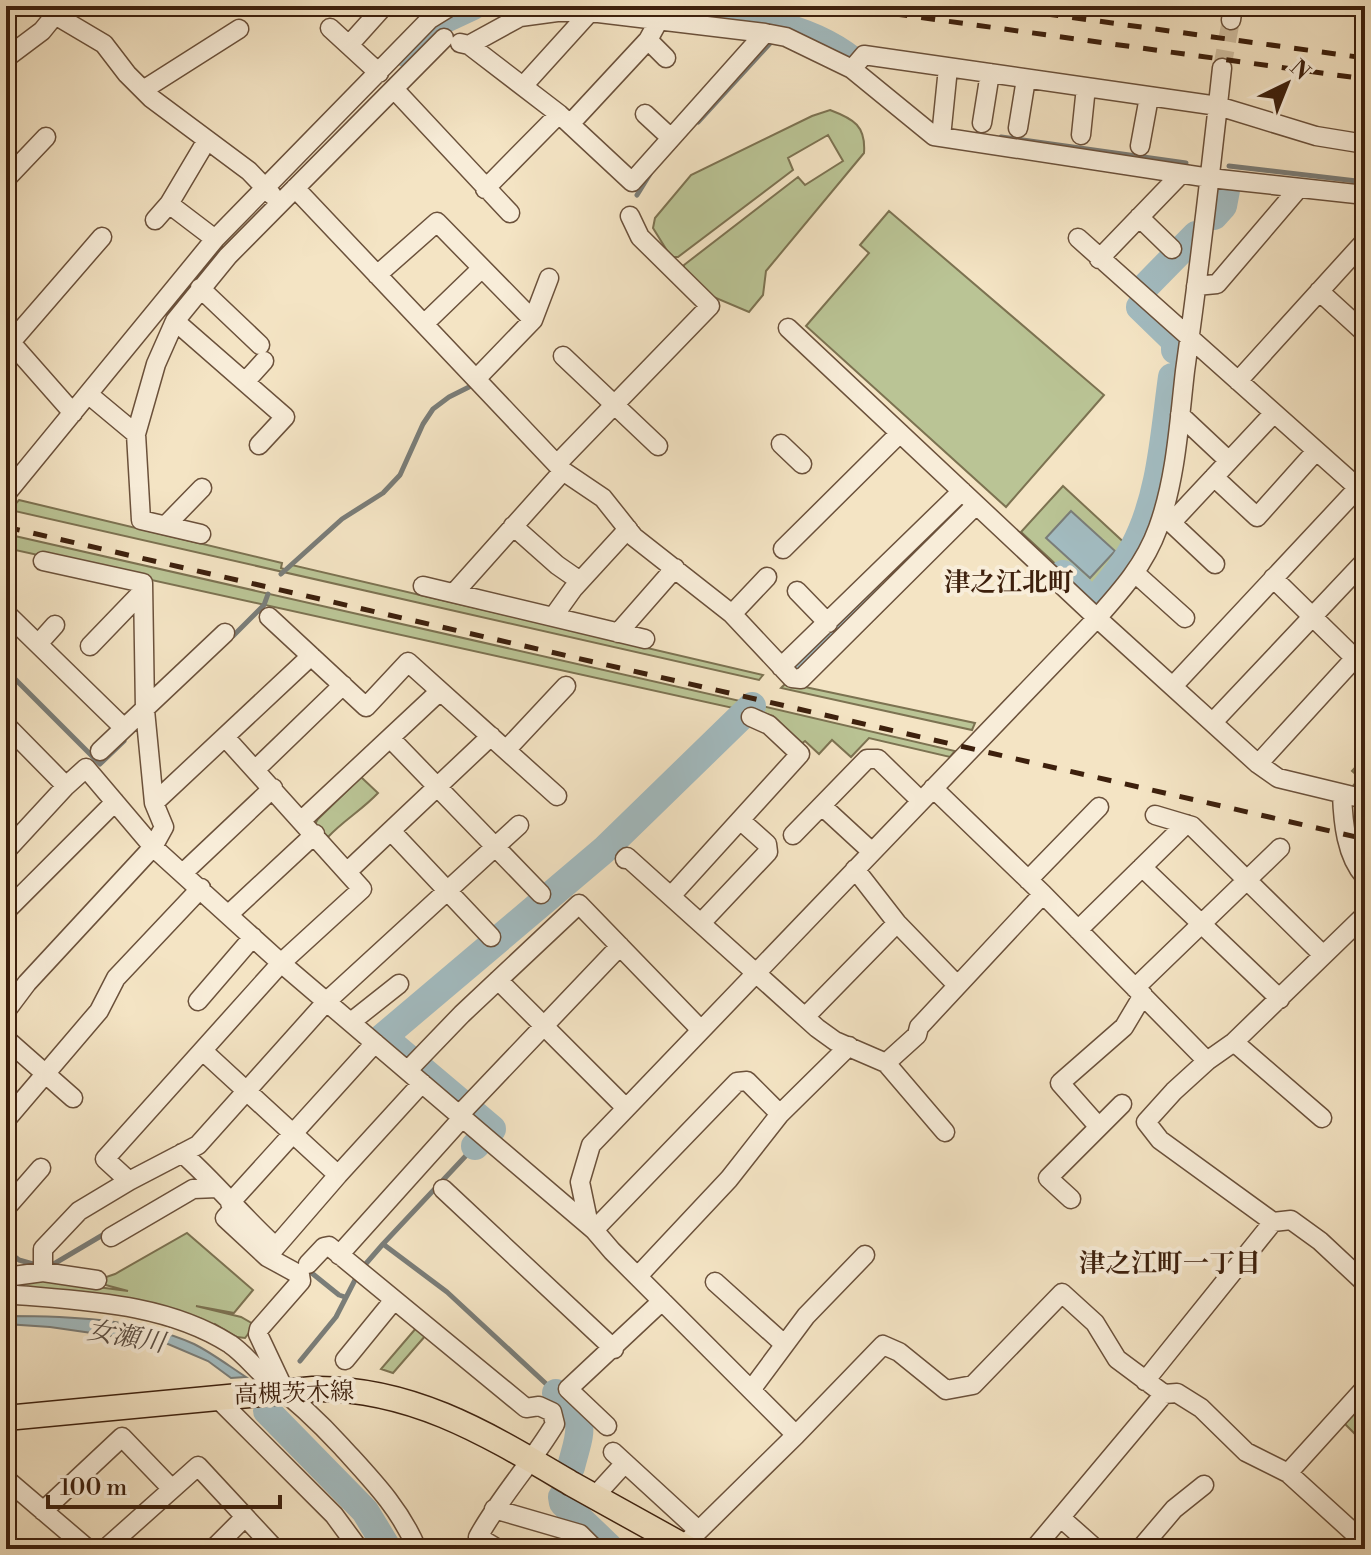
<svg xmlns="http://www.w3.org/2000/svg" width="1371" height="1555" viewBox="0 0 1371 1555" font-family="'Libre Bodoni','Noto Serif JP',serif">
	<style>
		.green { fill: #bac495; stroke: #7c7251; stroke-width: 2 }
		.water { fill: #a2bbc0; stroke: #7a7d78; stroke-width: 2 }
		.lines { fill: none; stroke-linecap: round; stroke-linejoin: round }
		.stream { stroke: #7a7d78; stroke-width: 5 }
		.river { stroke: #a2bbc0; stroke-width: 28 }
		.minor-tunnel { stroke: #cfbd9f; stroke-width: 18; stroke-dasharray: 18 9; stroke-linecap: butt }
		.minor-casing { stroke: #6b513b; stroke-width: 21 }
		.major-casing { stroke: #3d200d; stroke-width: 27 }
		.minor { stroke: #f8edd9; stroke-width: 18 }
		.major { stroke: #f4e4c4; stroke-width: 24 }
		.rail { stroke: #3d200d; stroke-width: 5; stroke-dasharray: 14 14; stroke-linecap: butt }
		.labels { text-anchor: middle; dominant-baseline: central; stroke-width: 8; stroke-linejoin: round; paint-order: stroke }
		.street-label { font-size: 24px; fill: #3d200d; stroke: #f8edd9 }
		.neighbourhood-label { font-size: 26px; font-weight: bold; fill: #3d200d; stroke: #f8edd9 }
		.water-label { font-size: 26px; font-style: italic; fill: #5b4e43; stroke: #f8edd9 }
	</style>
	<rect width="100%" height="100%" fill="#f4e4c4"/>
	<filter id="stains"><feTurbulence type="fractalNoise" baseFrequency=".0025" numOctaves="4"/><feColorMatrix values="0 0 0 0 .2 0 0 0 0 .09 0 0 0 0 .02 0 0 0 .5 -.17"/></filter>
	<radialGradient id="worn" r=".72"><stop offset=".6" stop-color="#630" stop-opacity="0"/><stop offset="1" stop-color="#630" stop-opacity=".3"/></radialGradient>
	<path class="green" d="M830 110C854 119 866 126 864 153L766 271 763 295 749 312 704 293 683 272 684 265 798 177 805 185 843 161 828 135 788 158 793 170 678 257H671L653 228 655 218 691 175 812 116Z
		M889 211 1104 395 1006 507 806 326 869 253 860 245Z
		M1063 486 1130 548 1116 569 1091 597 1021 532Z
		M19 500 282 563 281 568 287 570 292 565 763 675 759 680 10 510Z
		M6 534 749 703 742 710 6 548Z
		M786 683 975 723 972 730 781 688Z
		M758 705 955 751 950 757 869 738 851 757 832 740 819 754 805 741 801 744 773 716 754 710Z
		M1365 757V790L1352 787 1360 778 1352 771Z
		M361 777 378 793C362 810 344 820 328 837L315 824 318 819Z
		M187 1233 253 1290 234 1313 196 1306 241 1317 255 1325 245 1338 237 1337 215 1324 211 1330 6 1289V1283L44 1280 128 1291 98 1283 103 1278 115 1274Z
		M417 1327 426 1335 393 1373 381 1369Z
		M1365 1401V1439L1357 1432 1355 1434 1343 1422Z"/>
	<path class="water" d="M1071 511 1115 551 1090 578 1046 538Z
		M6 1316C68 1316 136 1318 194 1344 212 1353 229 1366 246 1377L231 1378 208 1361 168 1344 50 1327 6 1324Z"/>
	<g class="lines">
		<path class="stream" d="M698 122 773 40
			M1001 137 1186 163
			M1229 166 1365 182
			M637 195 650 174
			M281 574 342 519 383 493 400 475 423 424 433 409 449 397 473 385
			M233 636 264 605 268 594
			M6 670 100 764 124 741
			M475 1146 383 1244 447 1292 556 1393
			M6 1250 19 1260 33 1264
			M52 1265 106 1233
			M363 1267 383 1244
			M308 1270 339 1295 345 1297
			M300 1361 336 1317 357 1276"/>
		<path class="river" d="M637 6C708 15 794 14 852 60
			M407 54 443 20 473 6
			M1214 216 1223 206 1227 185
			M1142 290 1196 235
			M1140 307 1175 341V350
			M1063 574 1089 598H1097C1110 582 1124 566 1134 547 1161 496 1164 434 1172 377
			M796 668 870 593
			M475 1146 492 1129 383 1037 604 850 752 706
			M556 1393C588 1423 581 1428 571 1467
			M267 1411 365 1511 388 1549
			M562 1497 563 1503 611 1549"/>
		<path class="minor-tunnel" d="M1222 68 1231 20"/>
		<g class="minor-casing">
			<path id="minor" d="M1231 20 1233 6
				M330 28 379 73
				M648 40 666 58
				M460 43 469 45 559 114 632 182 765 33
				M349 45 384 6
				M469 45 520 17 557 12H590L765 33 786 37 852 69 934 136 1210 178 1365 195
				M6 58 42 31 55 15 104 44 127 74 151 98 249 171 272 195
				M852 69 864 55 1218 106 1316 136 1365 144
				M523 86 590 12
				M394 89 510 213
				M143 90 239 29
				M645 114 671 138
				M982 123 990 73
				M570 124 648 40 659 20
				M1018 128 1026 79
				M1081 135 1086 87
				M941 137 948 68
				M1140 146 1149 97
				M6 179 46 137
				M295 188 563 471 603 498 634 537 732 614 792 678 801 679 976 505
				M485 189 559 114
				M169 204 215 239
				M1139 217 1172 249
				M155 220 169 204 207 140
				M1078 238 1365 494
				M1099 259 1181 174
				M377 275 437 222 533 320
				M1196 286 1217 284 1299 188
				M200 288 260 345
				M1319 291 1365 333
				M175 321 285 417 259 445
				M424 324 482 268
				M788 328 1097 618 1258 764 1278 778 1365 799
				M6 337 73 413
				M11 342 102 237
				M563 356 658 446
				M476 379 533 320 549 278
				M1238 381 1365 241
				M245 382 264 361
				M88 394 136 434
				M1180 415 1229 461
				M781 444 802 464
				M557 464 710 306 640 237 630 216
				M1214 477 1257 517 1316 451
				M6 494 215 239 430 19 451 6
				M1164 516 1215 564
				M1171 523 1274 413
				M166 525 202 488
				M513 526 557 565 580 581
				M201 534 141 520 136 434 156 364 175 321 228 256 444 38
				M783 549 900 433
				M1135 573 1185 618
				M1273 578 1365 668
				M423 586 645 639
				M797 591 828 623
				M454 593 563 471
				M6 613 124 728
				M732 614 767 577
				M269 617 366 707 408 662 557 796
				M553 617 573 589 628 529
				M618 633 675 568
				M38 644 55 625
				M90 646 142 592
				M781 667 962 491
				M1173 686 1358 488
				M1213 722 1365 561
				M6 725 66 786 6 851
				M390 738 541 894
				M506 750 566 686
				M100 751 225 633
				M1258 764 1365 647
				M255 770 343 685
				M66 786 86 768 153 847 281 963 594 1230 612 1251 796 1435 680 1549
				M933 788 1043 894
				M1342 794C1343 822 1346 856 1365 877
				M154 803 311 656
				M822 806 872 852
				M1155 815 1192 826 1323 955
				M302 820 440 691
				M391 831 491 937
				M793 835 867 759H878L921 801
				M625 859 627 857 817 1028 835 1041 886 1063 945 1132
				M1142 867 1280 999
				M855 869 897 923 957 985
				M348 871 491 736
				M184 872 273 788
				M1028 880 1099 807
				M671 896 800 754 769 725 751 717
				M6 911 115 802
				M229 914 315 834
				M701 923 768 852 767 844 740 820
				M1078 930 1186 824
				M498 980 626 1108
				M1135 988 1280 848
				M198 1001 253 937
				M6 1011 27 983 153 847 164 827 154 803 145 710 143 583 43 561
				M805 1017 897 923
				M351 1022 399 984
				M6 1039 73 1098
				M1234 1042 1322 1118
				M203 1051 338 1175 267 1257 300 1275 301 1281 259 1329 258 1334 282 1385
				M886 1063 917 1035 919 1027 1043 894 1207 1061
				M408 1070 462 1014 579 904 701 1030
				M460 1114 620 946
				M6 1120 99 1011 116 978 201 888
				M1098 1126 1060 1083 1124 1027 1143 995
				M182 1153C215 1182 242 1216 275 1246
				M338 1175 422 1083
				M129 1181 198 1145 327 1001 519 825
				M443 1189 614 1349
				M1071 1199 1048 1178 1122 1104
				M230 1203 375 1043
				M6 1208 41 1168
				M234 1208 225 1218 267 1257
				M1273 1222 1160 1140 1146 1122 1174 1091 1207 1061 1234 1042 1365 915
				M589 1225 580 1182 591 1145 1097 618C1122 590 1145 564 1158 528 1176 479 1179 423 1185 371 1199 270 1211 169 1222 68
				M594 1230 737 1082 747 1081 780 1114
				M111 1237 193 1189 217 1188
				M339 1255 463 1117
				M308 1264 324 1247 329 1246 526 1408 539 1406 552 1412 555 1424C531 1464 500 1497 478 1537L498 1549
				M43 1272V1249L79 1211 129 1181 105 1159 281 963 362 889 225 737
				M638 1276 729 1179 780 1114 849 1046
				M6 1277 43 1272 97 1280
				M715 1282 784 1344
				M6 1294C81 1301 164 1302 230 1344 246 1355 256 1370 270 1381 297 1401 319 1422 342 1447 371 1479 400 1508 417 1549
				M345 1360 394 1300
				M1145 1381 1273 1222 1291 1220 1320 1241 1365 1283
				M751 1390 806 1316 865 1255
				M217 1398 334 1515 359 1549
				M607 1426 568 1389 662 1301
				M796 1435 883 1345 899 1352 946 1390 973 1385 1062 1293 1095 1323 1117 1359 1164 1394 1177 1393 1201 1408 1246 1452 1288 1473 1365 1543
				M613 1452 698 1530
				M1288 1473 1365 1388
				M6 1479 88 1549
				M594 1497 625 1463
				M494 1509 580 1534 595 1549
				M43 1511 122 1437 172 1489
				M1061 1518 1096 1549
				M105 1549 198 1466 275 1549
				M213 1549 245 1517
				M1034 1549 1164 1394
				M1140 1549 1174 1509 1204 1485"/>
		</g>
		<g class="major-casing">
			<path id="major" d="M6 1418 313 1389C412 1387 489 1435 572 1484 611 1506 650 1527 689 1549"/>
		</g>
		<use href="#minor" class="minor"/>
		<use href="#major" class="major"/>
		<path class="rail" d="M838 6 1365 79
			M989 6 1365 58
			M6 527 1365 839"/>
	</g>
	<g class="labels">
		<g class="street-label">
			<text transform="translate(294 1394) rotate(-2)">高槻茨木線</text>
		</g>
		<g class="neighbourhood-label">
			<text x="1009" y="583">津之江北町</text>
			<text x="1170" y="1264">津之江町一丁目</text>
		</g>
		<g class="water-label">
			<text transform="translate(126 1337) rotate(10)">女瀬川</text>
		</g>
	</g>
	<rect width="1371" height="1555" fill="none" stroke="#f4e4c4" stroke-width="32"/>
	<rect x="8" y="8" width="1355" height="1539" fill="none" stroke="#3d200d" stroke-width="4"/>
	<rect x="16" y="16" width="1339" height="1523" fill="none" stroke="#3d200d" stroke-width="2"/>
	<g transform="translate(1287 84) rotate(43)" stroke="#f8edd9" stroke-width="6" paint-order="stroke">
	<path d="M0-6L14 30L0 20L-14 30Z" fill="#3d200d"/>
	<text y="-12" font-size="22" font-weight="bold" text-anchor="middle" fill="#3d200d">N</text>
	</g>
	<path d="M48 1495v12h232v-12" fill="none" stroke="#3d200d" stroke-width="4"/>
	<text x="60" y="1495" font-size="24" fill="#3d200d" stroke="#f8edd9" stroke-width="6" paint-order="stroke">100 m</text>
	<rect width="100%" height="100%" filter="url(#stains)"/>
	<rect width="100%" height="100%" fill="url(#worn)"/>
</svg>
